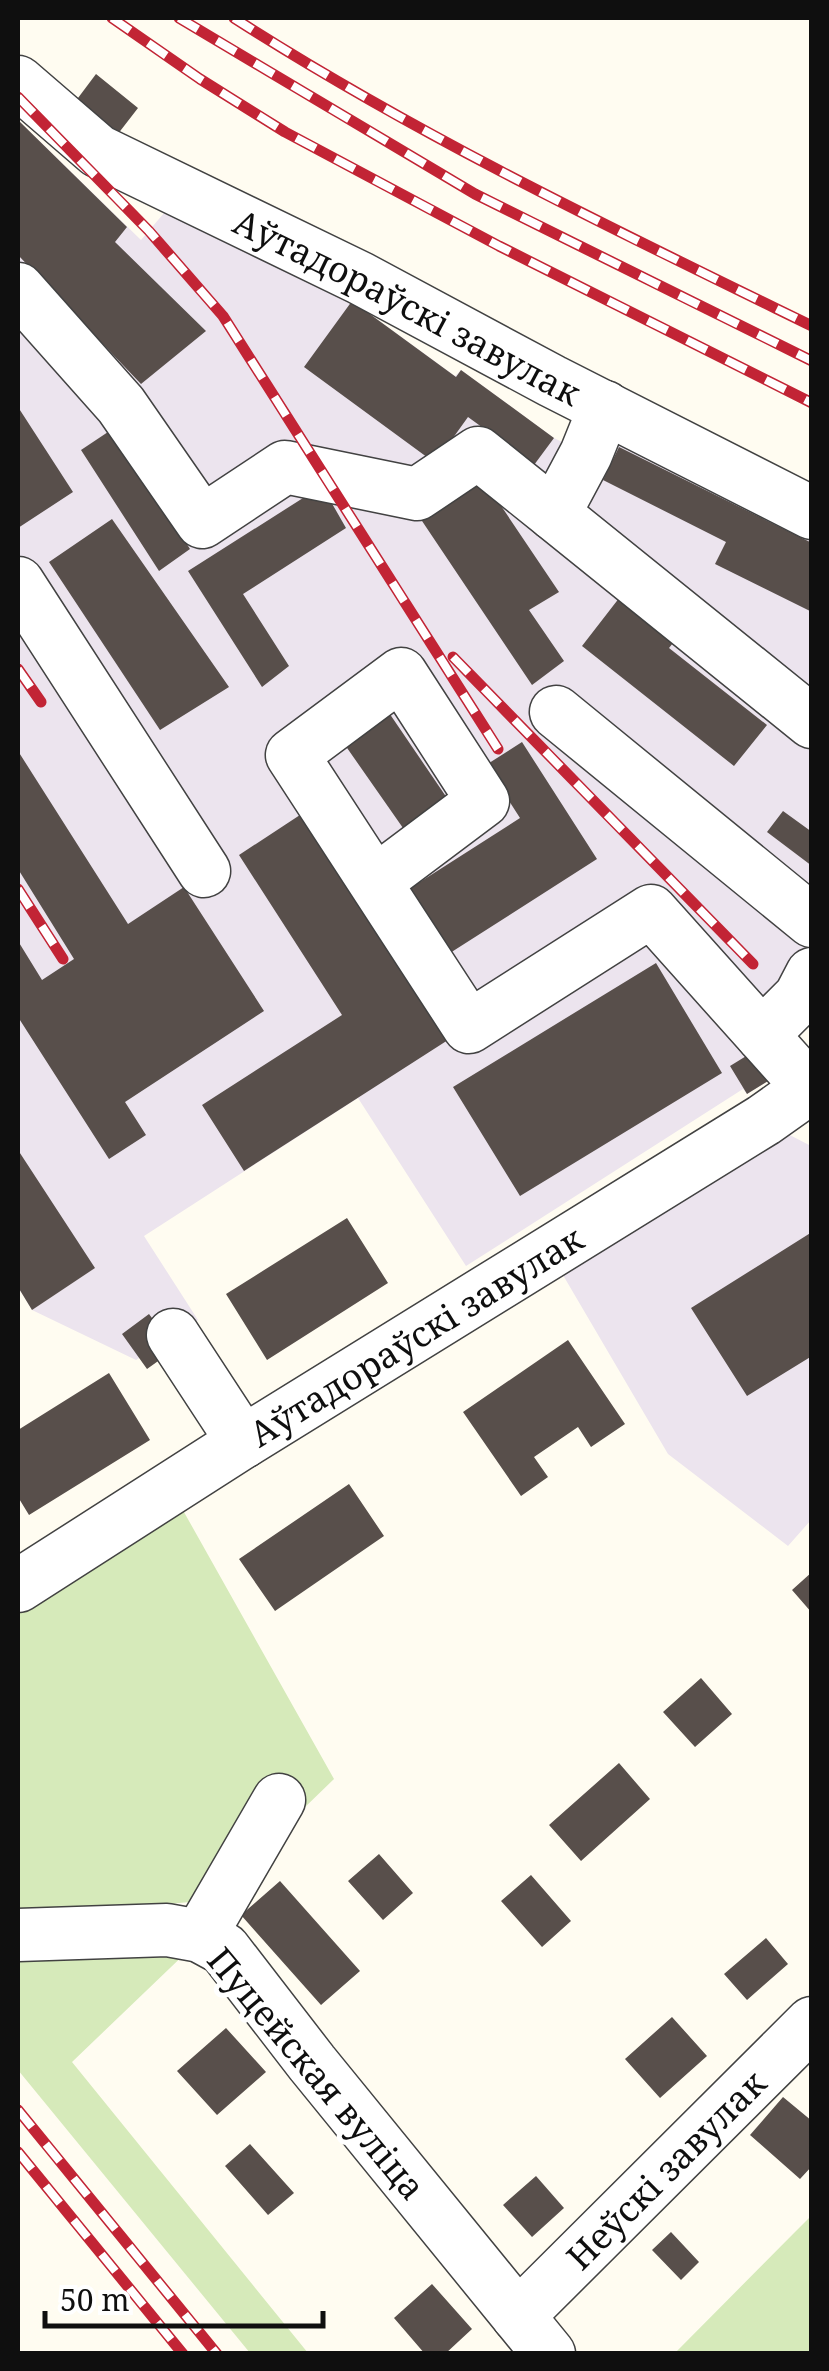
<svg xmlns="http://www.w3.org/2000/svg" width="829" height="2371" viewBox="0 0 829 2371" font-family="'Noto Serif',serif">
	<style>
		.industrial { fill: #ece4ee }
		.green { fill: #d6eaba }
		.building { fill: #584f4b }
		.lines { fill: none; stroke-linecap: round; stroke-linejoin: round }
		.minor-casing { stroke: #424242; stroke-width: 55 }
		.minor { stroke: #fff; stroke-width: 52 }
		.rail-casing { stroke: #c22435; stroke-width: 11 }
		.rail { stroke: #fff; stroke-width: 8; stroke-dasharray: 22; stroke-linecap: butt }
		.labels { text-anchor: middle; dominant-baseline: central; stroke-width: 10; stroke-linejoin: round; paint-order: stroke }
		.street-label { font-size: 35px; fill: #0f0f0f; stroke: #fff }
	</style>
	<rect width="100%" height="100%" fill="#fffcf1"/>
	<path class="industrial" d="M18 120 141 240 170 206 352 301 455 376 461 370 554 438 601 461 627 436 811 530V1015L773 1078 747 1094 743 1089 466 1266 358 1098 144 1236 198 1320 136 1360 32 1310 18 1287Z
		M784 1132 811 1146V1520L788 1546 668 1454 560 1270Z"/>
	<path class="green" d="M180 1505 334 1779 209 1900 50 1916 18 1915V1606Z
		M194 1945 72 2062 308 2353H250L18 2070V1950Z
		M811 2216V2353H675L796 2231Z"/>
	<path class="building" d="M96 74 138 108 114 139 72 106Z
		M18 120 127 227 115 242 206 331 141 384 18 255Z
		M352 301 456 377 461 370 554 438 534 465 468 417 435 463 304 367Z
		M18 407 73 492 18 528Z
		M114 428 190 549 159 571 81 450Z
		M619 447 812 543V612L715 564 726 542 603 480Z
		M479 473 559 592 529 610 564 661 532 685 418 515Z
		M322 486 346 528 243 594 289 666 262 687 188 571Z
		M112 519 229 687 160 730 49 562Z
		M630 584 685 628 669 648 767 725 734 766 582 646Z
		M383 704 447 798 403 828 338 735Z
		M522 742 597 859 450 953 409 889 520 818 486 765Z
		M18 751 128 924 184 887 264 1011 125 1102 146 1135 109 1159 18 1017V941L42 980 74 959 18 869Z
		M783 811 812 832V866L767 832Z
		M303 813 448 1040 244 1171 202 1105 342 1015 239 855Z
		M656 963 722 1073 520 1196 453 1087Z
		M756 1050 773 1078 747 1094 730 1066Z
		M18 1150 95 1268 32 1310 18 1287Z
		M347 1218 388 1283 267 1360 226 1294Z
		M812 1232V1356L747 1396 691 1308Z
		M149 1314 175 1349 147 1369 122 1334Z
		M568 1340 625 1424 591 1447 578 1427 534 1457 548 1477 521 1496 463 1412Z
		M109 1373 150 1440 29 1515 18 1497V1430Z
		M349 1484 384 1536 275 1611 239 1559Z
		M812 1572V1613L792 1590Z
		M701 1678 732 1714 695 1747 663 1712Z
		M619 1763 650 1799 581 1861 549 1825Z
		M379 1854 413 1893 383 1920 348 1881Z
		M531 1875 571 1921 542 1947 501 1901Z
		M280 1881 360 1971 321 2005 241 1915Z
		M766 1938 788 1964 747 2000 724 1974Z
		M672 2017 707 2056 660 2098 625 2059Z
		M226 2028 266 2072 217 2115 177 2071Z
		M783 2097 812 2121V2166L800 2179 750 2135Z
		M250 2144 294 2193 268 2215 225 2166Z
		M536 2176 564 2208 532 2237 503 2205Z
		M671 2232 699 2262 681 2280 652 2250Z
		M432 2284 472 2329 445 2354H425L394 2318Z"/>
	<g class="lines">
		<g class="minor-casing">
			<g id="minor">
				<path id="s1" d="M18 82 98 151 360 278 552 381 812 513"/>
				<path d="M18 289 121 405 202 522 285 467 417 494 478 453 554 514"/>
				<path d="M605 407 586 454 554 514 812 722"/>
				<path d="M18 583 204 871"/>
				<path d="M556 712 812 921"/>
				<path d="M375 882 483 801 401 674 292 755 469 1027 651 911 812 1091"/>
				<path d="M762 1035 800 997 812 974"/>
				<path d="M173 1335 243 1442"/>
				<path id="s2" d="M18 1586 243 1442 764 1120 812 1086"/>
				<path d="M18 1935 167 1930 200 1936 224 1949 312 2063 549 2354"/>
				<path d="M200 1936 279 1800"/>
				<path id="s3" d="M518 2316 812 2023"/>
			</g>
		</g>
		<use href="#minor" class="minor"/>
		<g class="rail-casing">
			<path id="rail" d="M112 18 200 79 285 132 499 246 812 403
				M179 18 475 194 812 361
				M234 18C418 136 615 230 812 326
				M18 97 149 231 223 316 498 749
				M453 657 753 964
				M18 669 41 702
				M18 889 63 959
				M18 2110 217 2354
				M18 2152 183 2354"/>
		</g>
		<use href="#rail" class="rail"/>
	</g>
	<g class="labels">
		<g class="street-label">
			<text stroke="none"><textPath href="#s1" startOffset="452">Аўтадораўскі завулак</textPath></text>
			<text stroke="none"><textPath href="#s2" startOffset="470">Аўтадораўскі завулак</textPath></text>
			<text transform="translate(317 2073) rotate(50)">Пуцейская вуліца</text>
			<text stroke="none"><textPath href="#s3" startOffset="208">Неўскі завулак</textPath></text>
		</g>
	</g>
	<rect width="829" height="2371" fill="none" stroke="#0f0f0f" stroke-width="40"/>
	<path d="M45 2311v15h278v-15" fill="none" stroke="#0f0f0f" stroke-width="5"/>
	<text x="60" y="2311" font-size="30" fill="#0f0f0f" stroke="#ffffff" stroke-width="8" paint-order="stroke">50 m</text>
</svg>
